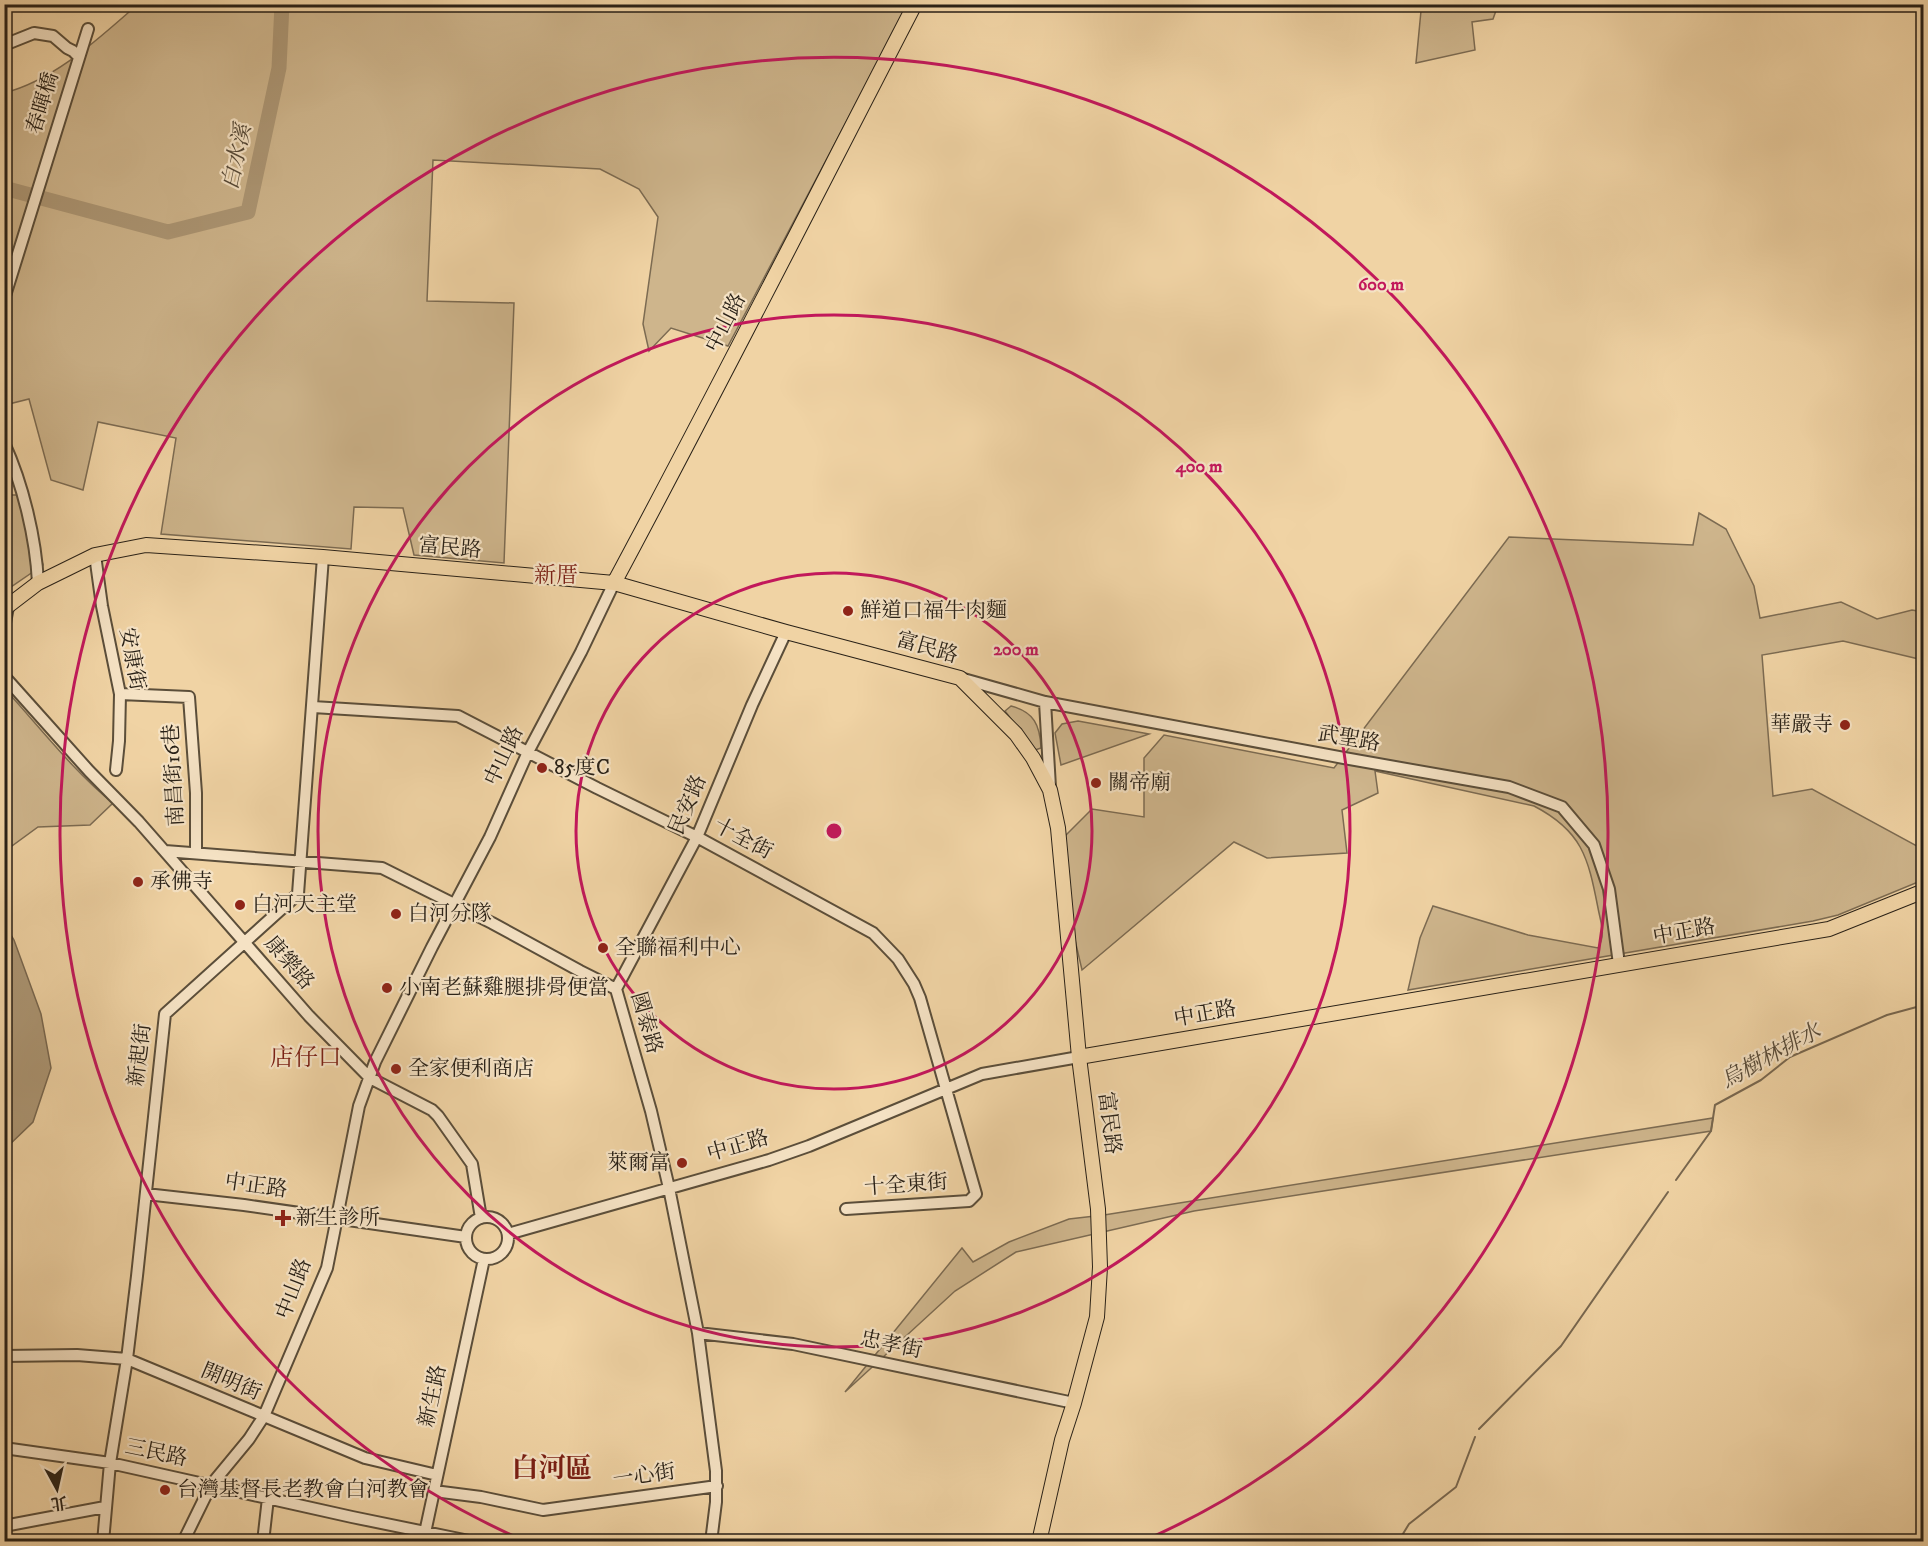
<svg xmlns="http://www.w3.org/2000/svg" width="1928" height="1546" viewBox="0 0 1928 1546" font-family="'IM FELL DW Pica','Noto Serif TC',serif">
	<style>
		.green { fill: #ceb58c; stroke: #7c6b52; stroke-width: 1.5 }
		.water { fill: #ac9674; stroke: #78674f; stroke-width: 1.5 }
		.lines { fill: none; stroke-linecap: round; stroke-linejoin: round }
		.stream { stroke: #78674f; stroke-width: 2 }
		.river { stroke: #ac9674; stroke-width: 15 }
		.minor-casing { stroke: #5b4e3a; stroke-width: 14 }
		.major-casing { stroke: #292117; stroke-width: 16 }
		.minor { stroke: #f5e2c4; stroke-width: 10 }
		.major { stroke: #f0d3a4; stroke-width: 14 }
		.ring { fill: none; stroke: #c2185b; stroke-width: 3 }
		.poi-dot { fill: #8f2418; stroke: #f5e2c4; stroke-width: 2 }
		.labels { text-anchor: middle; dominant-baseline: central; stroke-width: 4.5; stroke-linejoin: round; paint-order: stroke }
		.street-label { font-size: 21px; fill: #292117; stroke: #f5e2c4 }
		.poi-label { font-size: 21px; fill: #292117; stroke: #f5e2c4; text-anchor: start }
		.water-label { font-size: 22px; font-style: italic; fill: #574a38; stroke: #f5e2c4 }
		.neighbourhood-label { font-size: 22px; fill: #7a1f14; stroke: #f5e2c4 }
		.quarter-label { font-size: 24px; fill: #7a1f14; stroke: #f5e2c4 }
		.district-label { font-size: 27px; font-weight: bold; fill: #7a1f14; stroke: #f5e2c4 }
		.centre { fill: #c2185b; stroke: #f5e2c4; stroke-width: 3 }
		.ring-label { font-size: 18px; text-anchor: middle; font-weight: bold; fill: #c2185b; stroke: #f5e2c4; stroke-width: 4.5; stroke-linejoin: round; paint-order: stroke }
	</style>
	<rect width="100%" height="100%" fill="#f0d3a4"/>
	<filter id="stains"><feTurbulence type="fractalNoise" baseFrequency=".00333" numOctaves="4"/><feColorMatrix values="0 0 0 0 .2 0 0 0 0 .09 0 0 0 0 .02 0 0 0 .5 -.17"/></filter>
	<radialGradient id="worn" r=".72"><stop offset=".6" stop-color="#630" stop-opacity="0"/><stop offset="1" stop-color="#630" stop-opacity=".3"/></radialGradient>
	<path class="green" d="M137 5H908L728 346 671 328 649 351 643 324 658 217 639 189 600 169 433 160 427 301 514 303 504 563 414 555 403 508 354 507 351 549 161 534 176 438 98 422 83 490 51 480 29 399 5 405V404L4 93C55 80 99 38 137 5Z
		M1412 5H1498L1493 19 1472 22 1475 50 1416 63 1421 11Z
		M5 495H24L43 565 5 591Z
		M1699 513 1726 529 1754 586 1760 618 1841 602 1877 619 1912 610 1923 612V660L1843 641 1762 655 1773 796 1812 789 1917 846 1923 853V880L1838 915 1813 921 1408 990 1420 938 1433 906 1528 935 1598 948C1606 934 1601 924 1598 908 1588 857 1582 831 1534 806L1375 771 1378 793 1342 810 1347 853 1267 858 1234 842 1082 970 1064 893 1062 839 1092 809 1144 817V758L1164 735 1334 768 1509 537 1693 545Z
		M4 688C38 725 74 772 113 803L90 825 38 827 5 851Z
		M1011 706C1034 712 1040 725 1041 748L1035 750 1005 711Z
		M1078 721 1149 734 1061 765 1055 733 1062 724Z
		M1713 1118 1711 1131 1194 1211 1016 1252 955 1291 845 1392 962 1248 973 1262 1009 1242 1069 1219 1104 1215Z"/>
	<path class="water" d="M5 925 14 940 41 1014 51 1068 33 1122 5 1149Z"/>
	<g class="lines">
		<path class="stream" d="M1676 1180 1711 1131 1715 1105 1761 1080 1790 1057 1887 1015 1924 1005
			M1479 1429 1561 1346 1668 1192
			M1398 1542 1409 1524 1456 1487 1475 1437"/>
		<path class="river" d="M4 188 168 232 248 212 279 68 282 4"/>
		<g class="minor-casing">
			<path id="minor" d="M4 45 34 33 53 36 67 48 73 51 78 56
				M4 299 88 29
				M4 443C23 484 36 539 38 583
				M95 555 102 606 120 694 119 741 116 770
				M4 628 8 607
				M4 676 89 771 139 822 309 1016 370 1078 432 1110 438 1116 472 1164 481 1218
				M960 678 1045 702 1344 758 1509 787 1562 807 1594 845 1609 889 1619 964
				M120 694 189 697 196 793V852
				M1045 702 1050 787
				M313 707 458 716 597 788 697 837 873 933 898 959 914 984 920 998 976 1194 969 1201 846 1209
				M165 851 382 868 492 923 580 971 616 989 651 1111 669 1188 698 1333 716 1471V1502L711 1542
				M616 989 697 837 752 705 786 632
				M146 1194 244 1205 466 1237
				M466 1238a21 21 0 1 1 42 0a21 21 0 1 1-42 0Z
				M508 1234 769 1160 809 1146 982 1074 1079 1057
				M698 1333 793 1344 1074 1403
				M4 1356 77 1355 127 1359 365 1458 437 1475
				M4 1448 110 1463 352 1517 474 1542
				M434 1491 481 1497 543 1510 717 1486
				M4 1526 105 1507
				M103 1542 110 1463 127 1359 137 1276 165 1014 298 894 323 557
				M183 1542 211 1485 249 1439 264 1416 327 1268 359 1106 375 1062 432 947 490 837 528 752 581 652 614 583
				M263 1542 268 1498
				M423 1542 484 1259"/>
		</g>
		<g class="major-casing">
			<path id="major" d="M614 583C717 391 815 197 915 4
				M4 609 38 583 95 555 146 545 323 557 614 583 786 632 960 678 1016 734 1033 758 1050 790 1058 828 1079 1057 1098 1209 1100 1267 1097 1317 1074 1403 1062 1440 1039 1542
				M1079 1057 1829 929 1924 891"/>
		</g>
		<use href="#minor" class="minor"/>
		<use href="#major" class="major"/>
	</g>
	<g class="ring">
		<circle cx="834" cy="831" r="258"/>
		<circle cx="834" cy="831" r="516"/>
		<path d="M525 1541A774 774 0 1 1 1143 1541"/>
	</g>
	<g class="poi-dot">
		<circle cx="848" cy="611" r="6"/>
		<circle cx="1845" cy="725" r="6"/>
		<circle cx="542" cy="768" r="6"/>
		<circle cx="1096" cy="783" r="6"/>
		<circle cx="138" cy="882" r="6"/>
		<circle cx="240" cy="905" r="6"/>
		<circle cx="396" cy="914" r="6"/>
		<circle cx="603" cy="948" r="6"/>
		<circle cx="387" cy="988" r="6"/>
		<circle cx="396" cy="1069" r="6"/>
		<circle cx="682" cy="1163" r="6"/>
		<path d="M280 1209h6v6h6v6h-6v6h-6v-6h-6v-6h6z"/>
		<circle cx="165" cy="1490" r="6"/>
	</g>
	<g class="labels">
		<g class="street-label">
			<text transform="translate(43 103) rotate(-73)">春暉橋</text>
			<text transform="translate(726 323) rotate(-63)">中山路</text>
			<text transform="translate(450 548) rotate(5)">富民路</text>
			<text transform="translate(927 648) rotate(16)">富民路</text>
			<text transform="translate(132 659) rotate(80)">安康街</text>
			<text transform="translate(1349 739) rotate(10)">武聖路</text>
			<text transform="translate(504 756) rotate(-65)">中山路</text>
			<text transform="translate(174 775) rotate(-93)">南昌街16巷</text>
			<text transform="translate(688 805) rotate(-67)">民安路</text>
			<text transform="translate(743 839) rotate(28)">十全街</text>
			<text transform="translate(1684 932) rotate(-10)">中正路</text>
			<text transform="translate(289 963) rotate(49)">康樂路</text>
			<text transform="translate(1205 1014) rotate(-10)">中正路</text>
			<text transform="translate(646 1023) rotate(74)">國泰路</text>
			<text transform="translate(140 1055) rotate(-83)">新起街</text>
			<text transform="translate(1109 1123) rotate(83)">富民路</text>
			<text transform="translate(738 1146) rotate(-16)">中正路</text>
			<text transform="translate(906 1185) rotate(-4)">十全東街</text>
			<text transform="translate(256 1186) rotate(8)">中正路</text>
			<text transform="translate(294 1289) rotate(-69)">中山路</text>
			<text transform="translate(891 1345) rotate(12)">忠孝街</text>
			<text transform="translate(231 1382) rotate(23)">開明街</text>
			<text transform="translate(433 1396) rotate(-78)">新生路</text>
			<text transform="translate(156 1453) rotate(12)">三民路</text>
			<text transform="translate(644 1476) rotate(-8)">一心街</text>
		</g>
		<g class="poi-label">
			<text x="860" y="611">鮮道口福牛肉麵</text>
			<text x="1833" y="725" text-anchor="end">華嚴寺</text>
			<text x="554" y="768">85度C</text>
			<text x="1108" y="783">關帝廟</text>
			<text x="150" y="882">承佛寺</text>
			<text x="252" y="905">白河天主堂</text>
			<text x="408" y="914">白河分隊</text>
			<text x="615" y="948">全聯福利中心</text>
			<text x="399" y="988">小南老蘇雞腿排骨便當</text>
			<text x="408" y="1069">全家便利商店</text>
			<text x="670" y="1163" text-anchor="end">萊爾富</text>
			<text x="296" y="1218">新生診所</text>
			<text x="177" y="1490">台灣基督長老教會白河教會</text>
		</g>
		<g class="water-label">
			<text transform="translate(237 157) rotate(-78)">白水溪</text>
			<text transform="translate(1771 1056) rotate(-29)">烏樹林排水</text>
		</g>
		<g class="neighbourhood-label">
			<text x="556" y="575">新厝</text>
		</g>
		<g class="quarter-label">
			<text x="306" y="1058">店仔口</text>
		</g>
		<g class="district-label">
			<text x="552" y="1469">白河區</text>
		</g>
	</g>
	<circle cx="834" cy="831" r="9" class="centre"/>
	<g class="ring-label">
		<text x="1381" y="290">600 m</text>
		<text x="1199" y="472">400 m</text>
		<text x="1016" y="655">200 m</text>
	</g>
	<rect width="1928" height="1546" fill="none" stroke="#f0d3a4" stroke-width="24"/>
	<rect x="6" y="6" width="1916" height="1534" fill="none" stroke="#292117" stroke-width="3"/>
	<rect x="12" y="12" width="1904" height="1522" fill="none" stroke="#292117" stroke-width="1.5"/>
	<g transform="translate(57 1489) rotate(172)" stroke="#f5e2c4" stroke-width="4.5" paint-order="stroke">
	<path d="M0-4.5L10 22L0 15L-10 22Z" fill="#292117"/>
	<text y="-9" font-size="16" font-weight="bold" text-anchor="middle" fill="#292117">北</text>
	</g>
	<rect width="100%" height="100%" filter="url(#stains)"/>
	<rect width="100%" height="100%" fill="url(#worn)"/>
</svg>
